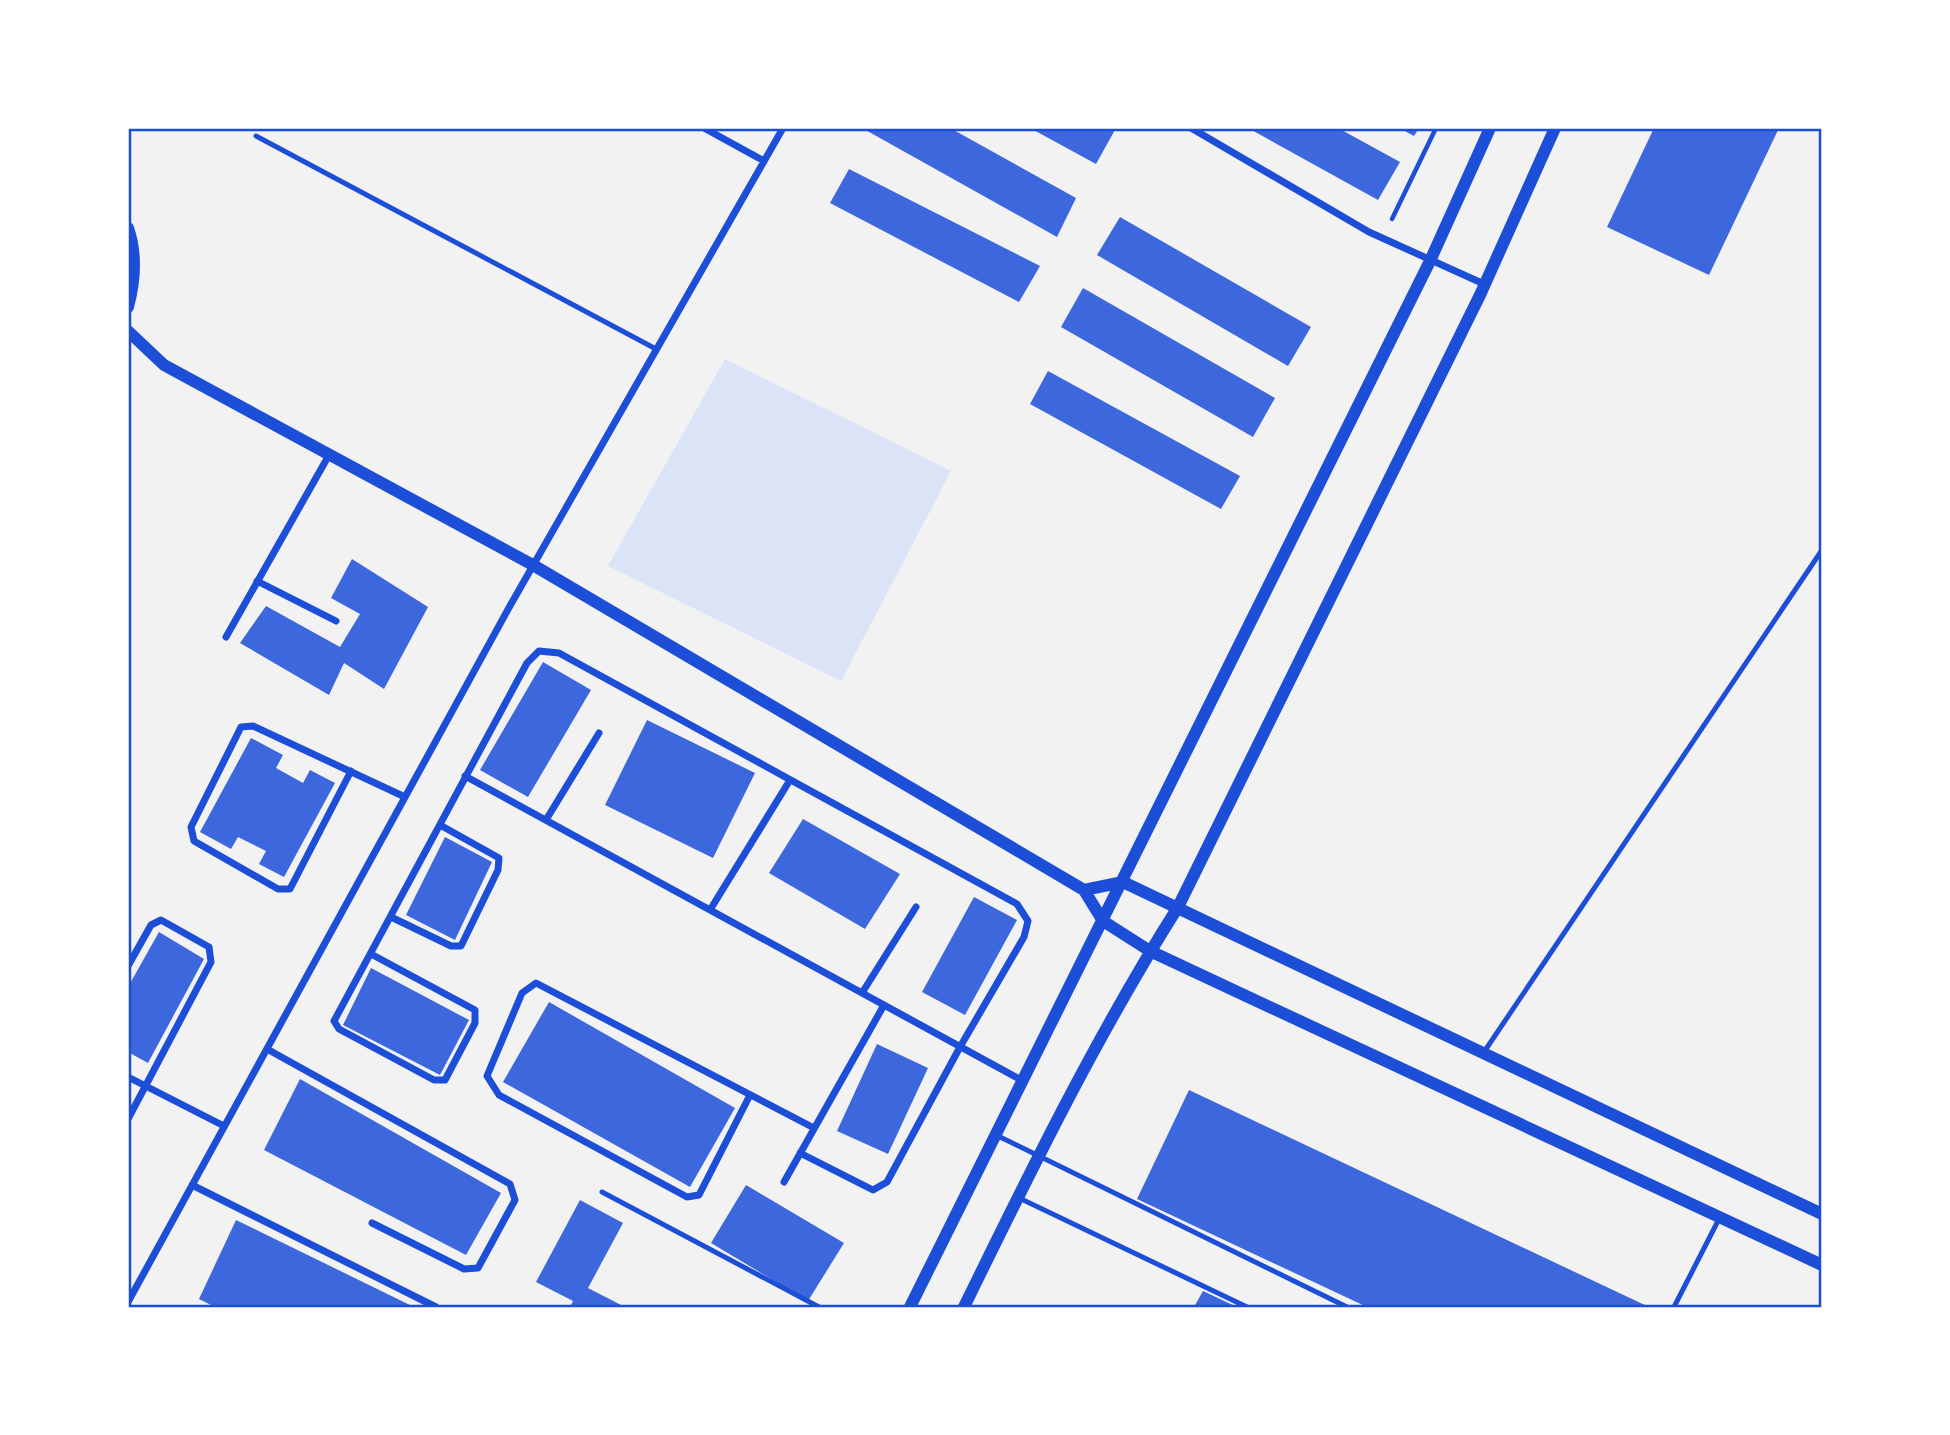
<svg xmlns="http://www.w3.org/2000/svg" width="1950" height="1435" viewBox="0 0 1950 1435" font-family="'IBM Plex Sans',sans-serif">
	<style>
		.green { fill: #dbe4f7 }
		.building { fill: #3d67dc }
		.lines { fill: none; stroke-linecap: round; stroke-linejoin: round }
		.path { stroke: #1d4ed8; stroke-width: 4.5 }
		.service { stroke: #1d4ed8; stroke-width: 5 }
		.minor { stroke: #1d4ed8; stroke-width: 7 }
		.tertiary { stroke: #1d4ed8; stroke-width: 12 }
		.neatline { fill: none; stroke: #1d4ed8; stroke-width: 2.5 }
	</style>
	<rect width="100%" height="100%" fill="#f2f2f2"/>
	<path class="green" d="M725 359 951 471 841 681 608 566Z"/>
	<path class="building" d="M862 128H950L1076 198 1057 237Z
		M1030 128H1116L1096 164Z
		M1248 128H1338L1400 162 1378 200Z
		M1399 128H1419L1414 136Z
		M1654 128H1779L1709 275 1607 227Z
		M849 169 1040 266 1019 302 830 203Z
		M1120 217 1311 327 1288 366 1097 255Z
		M1083 288 1275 398 1253 437 1061 327Z
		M1048 371 1240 476 1221 509 1030 404Z
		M352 559 428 607 384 689 344 663 329 695 240 643 266 606 340 647 360 614 331 598Z
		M543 662 591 690 528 797 480 770Z
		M647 720 755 773 713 858 605 805Z
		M251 738 283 755 276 768 303 783 310 770 335 783 284 877 259 864 266 851 238 837 231 849 200 832Z
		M803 819 900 874 865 929 769 873Z
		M445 837 492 862 455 940 406 915Z
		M974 897 1017 920 965 1015 922 992Z
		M159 932 204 959 148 1063 128 1052V987Z
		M371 968 469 1020 440 1075 343 1025Z
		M549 1002 735 1108 690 1187 503 1082Z
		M877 1044 928 1068 888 1154 837 1131Z
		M300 1079 501 1193 466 1255 264 1150Z
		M1189 1090 1649 1307H1367L1137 1199Z
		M746 1185 844 1243 808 1301 711 1243Z
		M580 1200 623 1223 588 1288 625 1307H570L573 1301 536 1282Z
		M236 1220 414 1307H215L199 1299Z
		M1203 1291 1237 1307H1194Z"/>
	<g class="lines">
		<path class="path" d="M1392 219 1436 128"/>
		<path class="service" d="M256 136 656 349
			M1484 1052 1822 550
			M996 1135 1347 1307
			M602 1192 819 1307
			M1017 1197 1247 1307
			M1674 1307 1720 1217"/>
		<path class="minor" d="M704 128 764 161
			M1191 128 1369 232 1484 284
			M257 581 336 621
			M226 637 329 455
			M351 771 290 889H278L194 841 191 827 241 727 253 726 405 797
			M465 776 1023 1081
			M546 820 599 733
			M710 910 790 780
			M391 917 451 946H461L498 870 499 858 440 825
			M371 954 475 1010V1023L445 1080H434L339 1029 334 1021 527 663 539 651 559 653 1017 904 1028 921 1024 937 960 1047 887 1182 873 1190 800 1153
			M128 966 151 925 161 920 209 947 211 962 128 1119
			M862 993 916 907
			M267 1049 510 1184 515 1200 478 1268 464 1269 372 1223
			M128 1077 224 1126
			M750 1095 699 1195 687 1197 499 1095 487 1076 522 993 536 983 814 1128
			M784 1182 884 1005
			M192 1185 436 1307
			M128 1302 511 604 783 128"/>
		<path class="tertiary" d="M128 228C137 254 135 281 128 307
			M128 331 164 365 533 565 1084 890 1103 921 1150 951 1822 1265
			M1084 890 1123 882 1822 1214
			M910 1307 1430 261 1490 128
			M964 1307C1030 1172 1097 1035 1178 907L1480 295 1555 128"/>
	</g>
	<rect width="1950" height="1435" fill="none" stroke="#ffffff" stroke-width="259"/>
	<rect x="130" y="130" width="1690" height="1176" class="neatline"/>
</svg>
